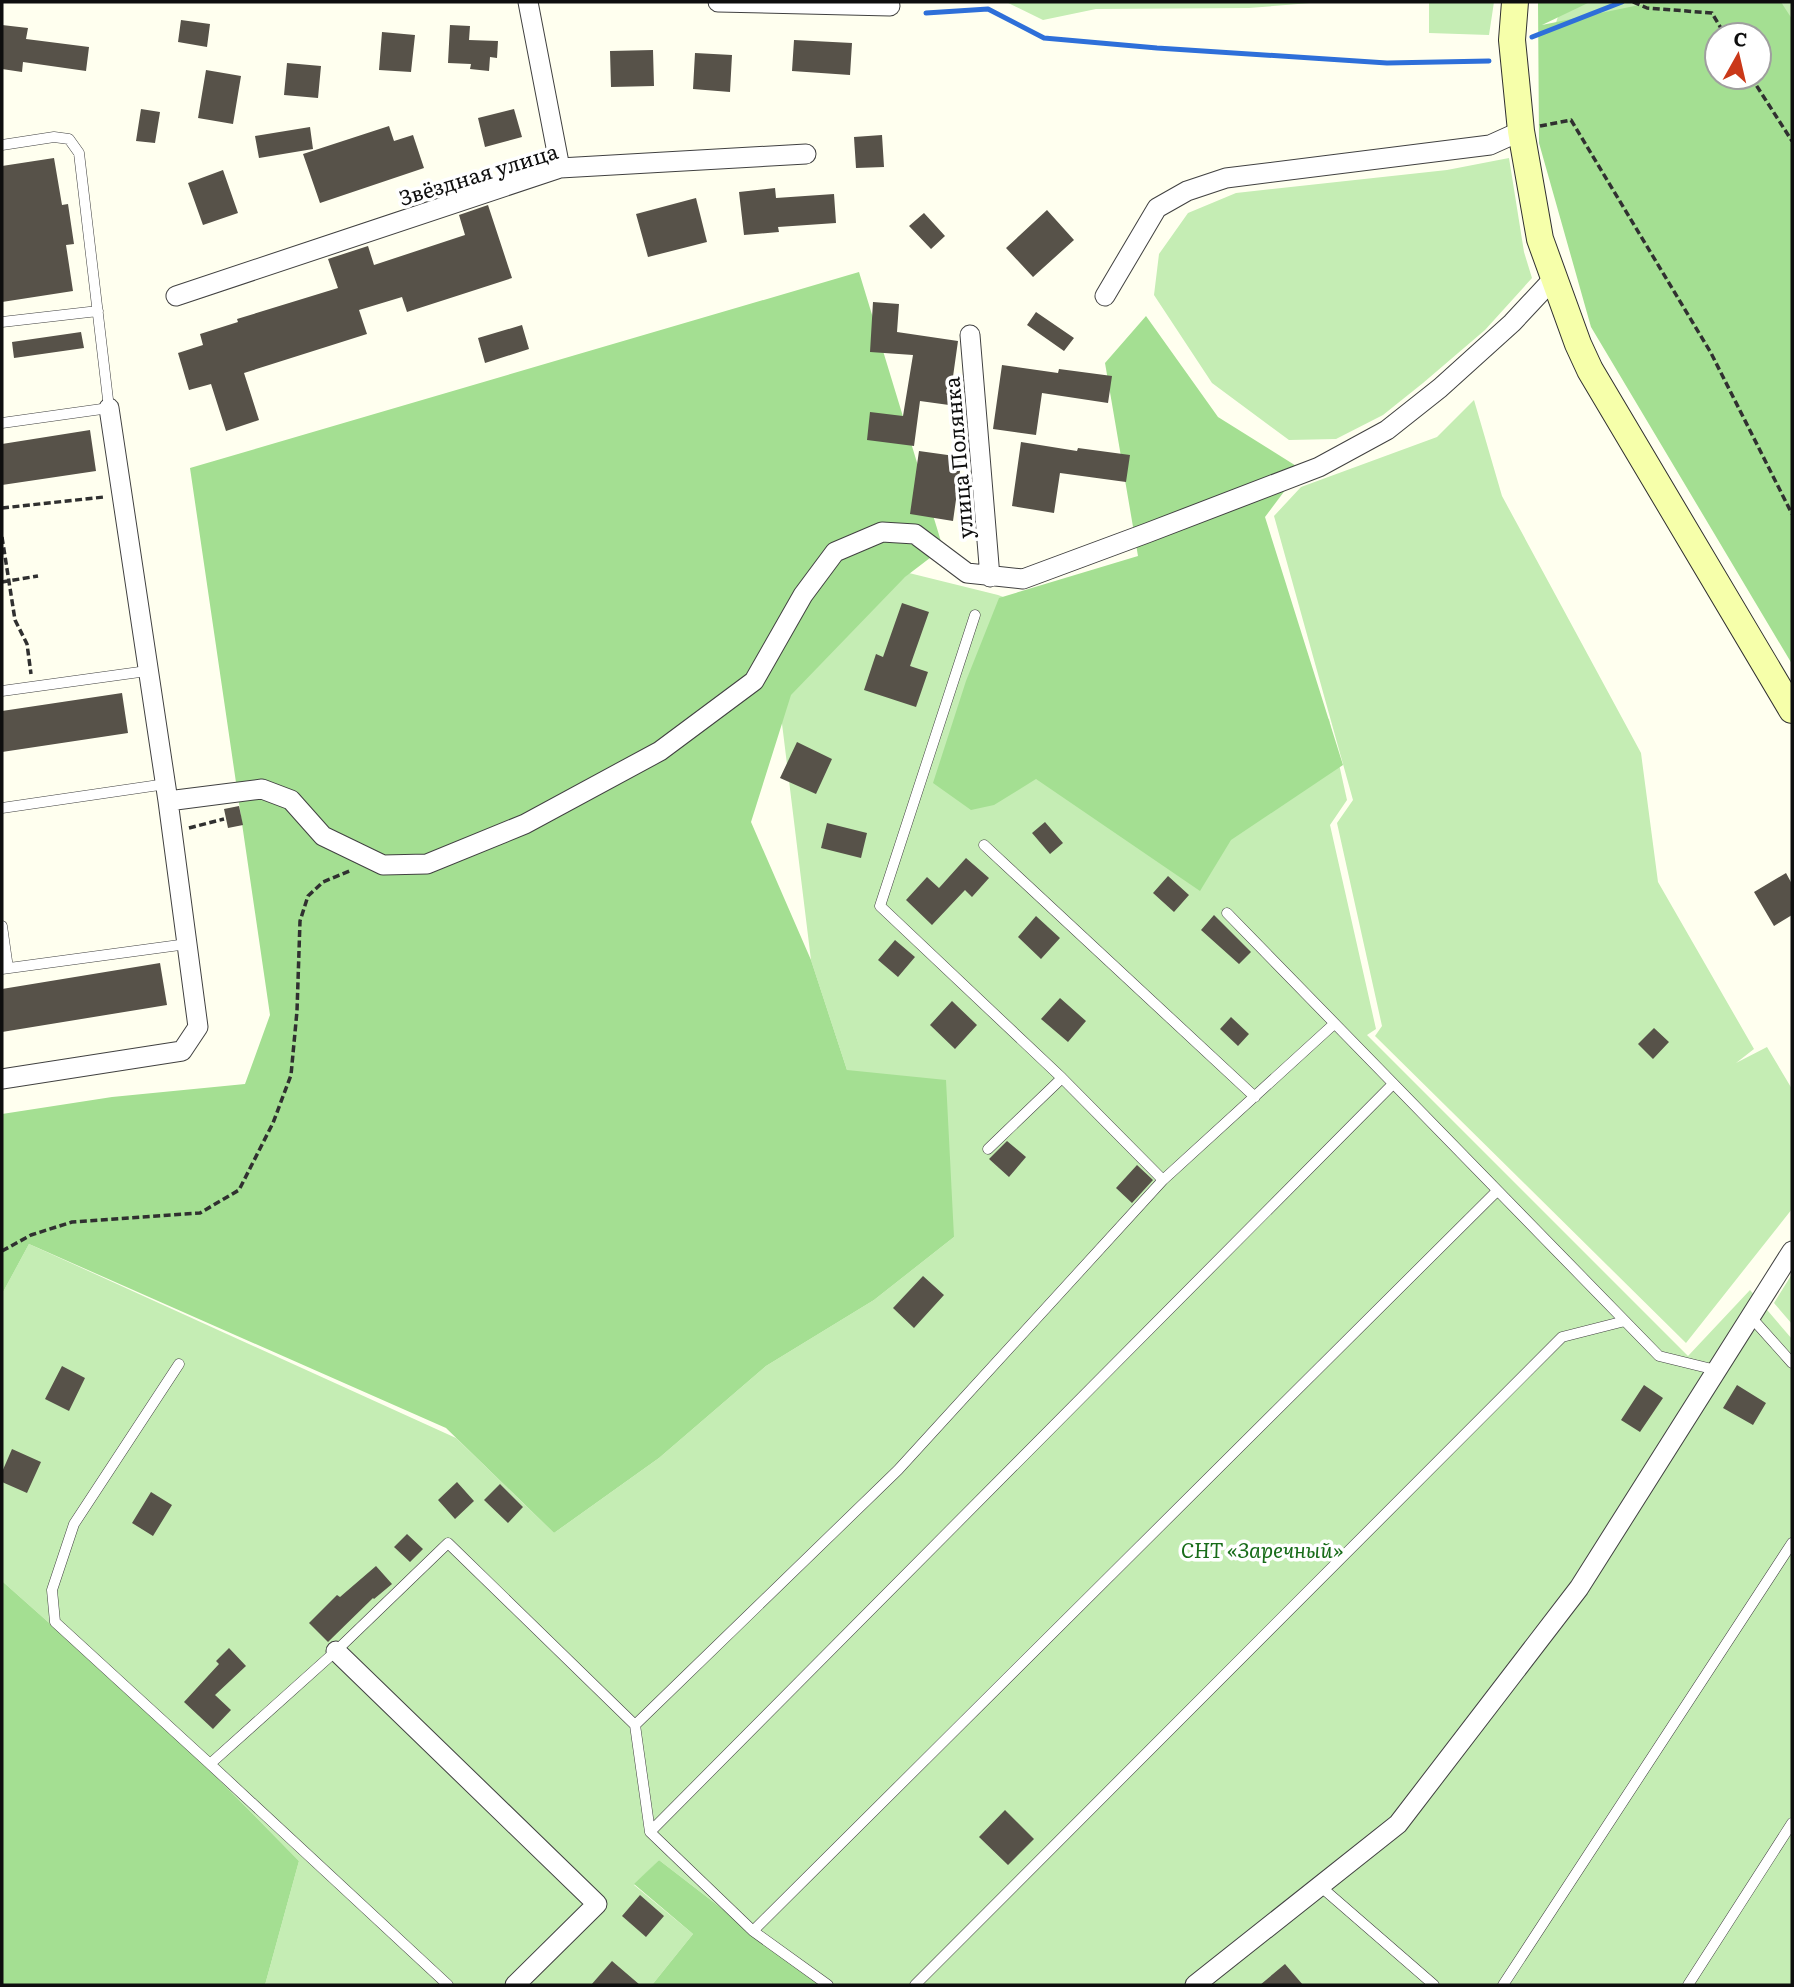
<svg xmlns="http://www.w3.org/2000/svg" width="1794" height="1987" viewBox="0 0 1794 1987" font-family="Literata,serif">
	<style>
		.green { fill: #c5edb4 }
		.forest { fill: #a4df92; fill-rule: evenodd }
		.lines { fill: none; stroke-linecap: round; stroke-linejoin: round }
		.stream { stroke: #2e6fd9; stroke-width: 5 }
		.building { fill: #575249 }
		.lane-casing { stroke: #414141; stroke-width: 11 }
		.street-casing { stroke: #414141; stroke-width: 21 }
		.secondary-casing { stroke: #303030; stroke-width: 28 }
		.path { stroke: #303030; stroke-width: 3.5; stroke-dasharray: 7 3.5; stroke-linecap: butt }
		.lane { stroke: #fff; stroke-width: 10 }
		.street { stroke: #fff; stroke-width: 19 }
		.secondary { stroke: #f6ffaa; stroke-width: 26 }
		.labels { text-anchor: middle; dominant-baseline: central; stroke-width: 7; stroke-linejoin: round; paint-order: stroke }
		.street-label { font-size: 21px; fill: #0e0e0e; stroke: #fff }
		.park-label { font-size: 21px; font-style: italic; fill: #186c19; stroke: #fff }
	</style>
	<rect width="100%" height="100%" fill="#ffffef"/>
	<path class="green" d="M1006 2H1323L1249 8 1096 9 1043 20Z
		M1429 2H1494L1489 35 1429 33Z
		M1563 2H1792V36L1767 2 1548 46Z
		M1509 158 1524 252 1532 278 1485 330 1423 383 1383 415 1336 439 1289 440 1212 383 1154 295 1159 254 1188 213 1236 193 1447 170Z
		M1474 400 1502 496 1641 753 1658 882 1754 1049 1736 1063 1767 1047 1792 1089V1209L1686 1343 1375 1036 1382 1026 1337 823 1353 800 1274 516 1301 487 1437 437Z
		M909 573 998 595 1329 719 1347 800 1330 825 1376 1029 1367 1035 1688 1356 1750 1290 1792 1339V1985H821L659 1860 634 1885 693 1934 652 1985H265L299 1861 173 1733 2 1581V1294L29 1244 456 1438 554 1533 659 1458 766 1366 874 1300 954 1237 847 1070 811 960 778 691Z
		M1792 1274V1324L1774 1303Z"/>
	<path class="forest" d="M1538 2H1590L1542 25 1654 2H1781L1792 19V664L1591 327 1539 143ZM1759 35V77H1717V35Z
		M859 272 943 548 905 577 791 695 751 822 811 960 847 1070 946 1080 954 1237 874 1300 766 1366 659 1458 554 1533 446 1428 29 1244 2 1294V1114L112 1097 245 1084 270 1015 190 468Z
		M1146 316 1218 417 1301 469 1265 517 1343 765 1231 840 1200 891 1036 779 994 805 971 810 933 783 966 681 999 598 1138 556 1105 363Z
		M2 1581 173 1733 299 1861 265 1985H2Z
		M659 1860 821 1985H652L693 1934 634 1884Z"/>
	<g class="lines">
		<path class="stream" d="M926 13 988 9 1044 38 1157 48 1387 63 1489 61
			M1532 37 1622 2"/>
	</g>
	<path class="building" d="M181 20 210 24 207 47 178 42Z
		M2 25 28 28 26 39 89 47 86 71 23 62 22 72 2 69Z
		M450 25 470 26 469 40 498 41 497 58 490 57 489 71 470 69 471 64 448 63Z
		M382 32 415 35 411 72 379 70Z
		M794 40 852 43 850 75 792 71Z
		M653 50 654 86 611 87 610 51Z
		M695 53 732 55 730 92 693 89Z
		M287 63 321 66 318 98 284 95Z
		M206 70 241 76 233 124 198 118Z
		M141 109 160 112 155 143 136 141Z
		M514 109 522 137 485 147 478 118Z
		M389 126 394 141 413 135 424 168 320 203 303 154Z
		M310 127 313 149 259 158 255 136Z
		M882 135 884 167 856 168 854 137Z
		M54 158 62 205 68 204 74 244 66 245 73 291 2 302V166Z
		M223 170 238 213 203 225 188 183Z
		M775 188 776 198 834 194 836 223 778 227 779 232 744 235 739 192Z
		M696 198 707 242 648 257 636 214Z
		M488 205 512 278 407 312 402 297 359 310 367 334 244 373 259 420 226 431 211 384 189 390 178 353 203 345 200 334 238 322 237 319 338 288 328 259 368 246 374 265 465 235 459 215Z
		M1047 210 1074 240 1033 277 1006 248Z
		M924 213 945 236 931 249 909 226Z
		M873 302 899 304 897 332 958 341 949 405 920 401 914 446 867 440 870 412 903 416 913 355 870 352Z
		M1036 312 1074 338 1064 351 1027 325Z
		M522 325 529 349 485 363 478 338Z
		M81 332 84 348 14 358 12 342Z
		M1002 365 1058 373 1059 369 1112 376 1108 403 1042 393 1036 435 993 429Z
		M90 430 96 471 2 485V444Z
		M1021 442 1077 451 1078 448 1130 455 1126 482 1060 473 1054 513 1012 506Z
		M919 451 962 457 953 521 910 514Z
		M902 603 929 612 910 666 928 672 916 707 864 690 876 654 883 657Z
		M122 693 128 733 2 752V711Z
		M797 742 832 759 816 794 780 778Z
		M239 806 243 825 228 828 224 809Z
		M1045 822 1063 843 1050 854 1032 833Z
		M827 823 867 833 861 858 821 848Z
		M966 858 989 878 972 897 965 890 932 925 906 900 927 877 939 888Z
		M1786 873 1792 884V915L1774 926 1754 892Z
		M1168 876 1189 895 1174 912 1153 893Z
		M1214 915 1251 952 1239 964 1201 930Z
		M1036 916 1060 938 1041 959 1018 937Z
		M895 940 915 957 898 977 878 960Z
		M160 963 167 1005 2 1032V989Z
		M1060 998 1086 1021 1068 1042 1041 1019Z
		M952 1001 977 1025 955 1049 930 1025Z
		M1231 1017 1249 1034 1238 1046 1220 1029Z
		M1654 1028 1669 1042 1653 1059 1638 1044Z
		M1007 1141 1026 1157 1009 1177 989 1159Z
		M1137 1165 1153 1180 1132 1203 1116 1188Z
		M923 1276 944 1295 914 1328 893 1308Z
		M62 1366 85 1378 69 1411 45 1399Z
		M1644 1385 1663 1398 1640 1432 1621 1420Z
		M1737 1385 1766 1403 1753 1425 1723 1408Z
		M12 1449 41 1462 27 1493 2 1482V1472Z
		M457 1482 474 1501 455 1519 438 1500Z
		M500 1484 523 1507 508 1523 484 1500Z
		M151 1492 172 1505 153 1536 132 1523Z
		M407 1534 423 1549 410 1562 394 1547Z
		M376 1566 392 1584 374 1599 373 1598 328 1642 309 1623 337 1595 340 1597Z
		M229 1648 246 1666 215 1695 231 1710 213 1729 184 1702 219 1664 216 1661Z
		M1005 1810 1034 1839 1008 1865 979 1837Z
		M640 1895 664 1916 646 1937 622 1916Z
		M612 1961 640 1985H591Z
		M1285 1964 1303 1985H1260Z"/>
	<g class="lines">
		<g class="lane-casing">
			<path id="lane" d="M2 145 54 137 69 139 79 153 109 408 2 423
				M2 322 98 311
				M975 615 880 906 1062 1078 1163 1180
				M2 691 147 671
				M2 808 166 784
				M984 845 1255 1097
				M1227 913 1659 1356 1716 1370
				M2 926 8 968
				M2 969 187 944
				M988 1149 1062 1078
				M1750 1316 1792 1363
				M179 1364 74 1524 52 1590 55 1622 210 1764
				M635 1725 650 1832 753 1931 828 1985
				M650 1832 1393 1084
				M1320 1886 1434 1985
				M753 1931 1497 1191
				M448 1985 210 1764 336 1651 448 1543 635 1725 898 1470 1163 1180 1334 1024
				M915 1985 1562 1337 1625 1321
				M1503 1985 1792 1543
				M1688 1985 1792 1823"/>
		</g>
		<g class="street-casing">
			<path id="street" d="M528 2 560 168
				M718 2 890 6
				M176 296 560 168 806 154
				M1105 296 1157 208 1187 191 1226 178 1490 145 1521 131
				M970 335 990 577
				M168 801 262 789 291 800 323 836 383 865 427 864 525 824 660 751 754 681 803 595 835 552 882 532 915 534 967 573 1023 579 1147 533 1319 467 1387 430 1440 388 1512 323 1554 278
				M2 1079 182 1051 198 1027 168 801 109 408
				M336 1651 597 1904 515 1985
				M1195 1985 1398 1824 1579 1588 1792 1251"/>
		</g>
		<g class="secondary-casing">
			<path id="secondary" d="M1515 2 1512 40 1521 131 1540 239 1578 344 1590 370 1792 710"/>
		</g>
		<path class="path" d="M1633 2 1647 8 1712 13 1725 35
			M1751 77 1792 141
			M1540 126 1571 120 1711 353 1792 514
			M2 508 104 497
			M2 537 15 620 27 644 31 674
			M2 582 38 576
			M189 828 224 819
			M2 1251 31 1235 72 1222 200 1213 239 1190 273 1123 291 1075 297 1011 300 921 308 896 323 882 352 870"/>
		<use href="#lane" class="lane"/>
		<use href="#street" class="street"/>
		<use href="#secondary" class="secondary"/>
	</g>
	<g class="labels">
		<g class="street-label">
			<text transform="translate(478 173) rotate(-17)">Звёздная улица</text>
			<text transform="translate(957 458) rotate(-95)">улица Полянка</text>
		</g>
		<g class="park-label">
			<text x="1262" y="1548">СНТ «Заречный»</text>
		</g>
	</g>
	<rect width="1794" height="1987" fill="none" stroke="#0e0e0e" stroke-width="7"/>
	<g transform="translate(1738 56) rotate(8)"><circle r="33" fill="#ffffff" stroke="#9f9f9f" stroke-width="2"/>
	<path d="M0-5L12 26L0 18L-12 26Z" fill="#ca3819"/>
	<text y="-10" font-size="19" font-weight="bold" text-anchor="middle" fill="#0e0e0e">С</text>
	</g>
</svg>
